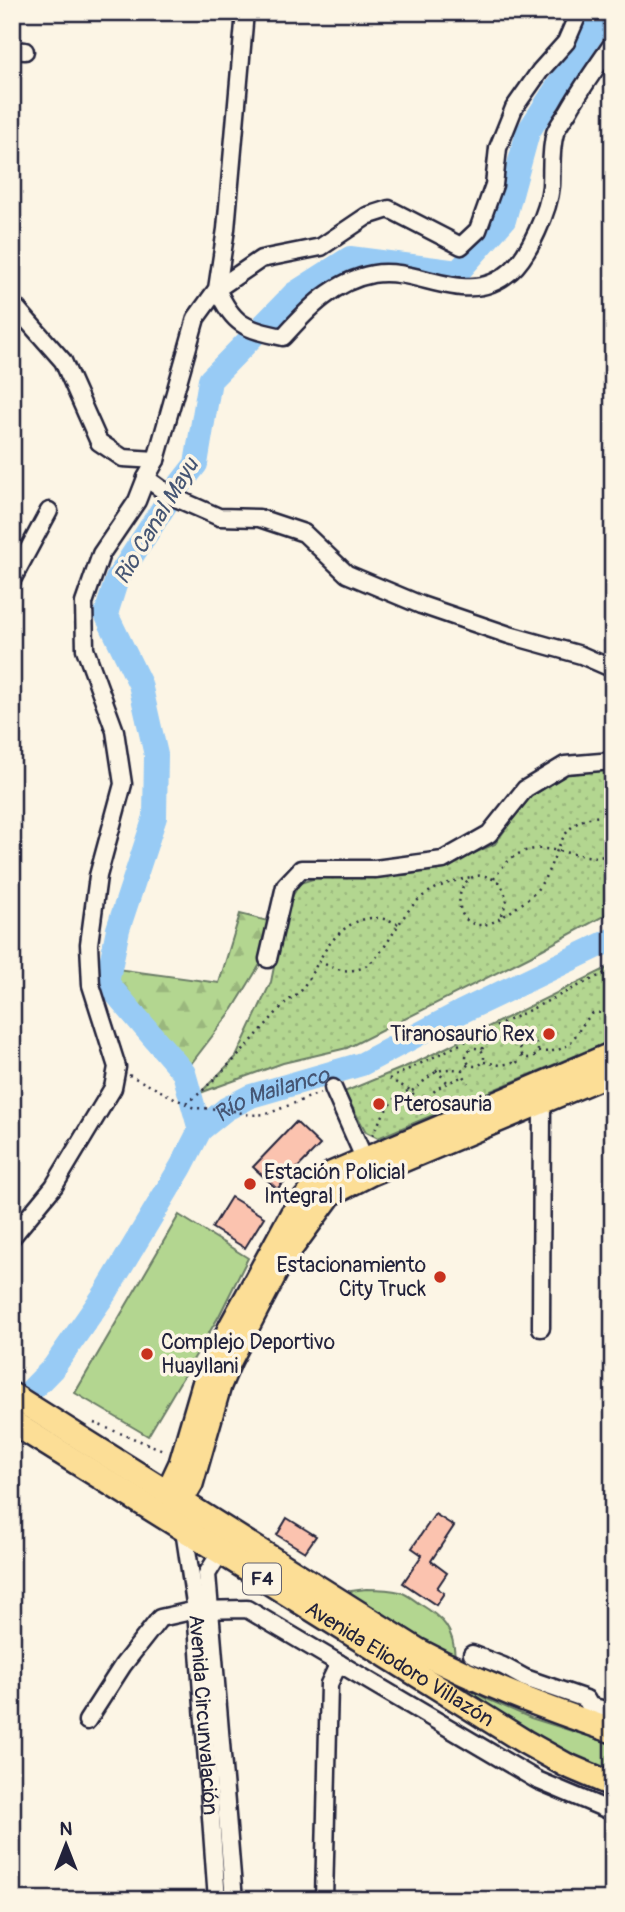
<svg xmlns="http://www.w3.org/2000/svg" width="625" height="1912" viewBox="0 0 625 1912" font-family="Pangolin,sans-serif">
	<style>
		.grass { fill: #b3d690; stroke: #6a7c66; stroke-width: 2 }
		.forest { fill: url(#forest-firs); stroke: #6a7c66; stroke-width: 2 }
		.park { fill: url(#park-dots); stroke: #6a7c66; stroke-width: 2 }
		.lines { fill: none; stroke-linecap: round; stroke-linejoin: round }
		.river { stroke: #98cbf5; stroke-width: 24 }
		.building { fill: #fbc3af; stroke: #22223b; stroke-width: 2 }
		.minor-casing { stroke: #22223b; stroke-width: 21 }
		.major-casing { stroke: #22223b; stroke-width: 26 }
		.highway-casing { stroke: #22223b; stroke-width: 28 }
		.path { stroke: #22223b; stroke-width: 2.5; stroke-dasharray: 2 5; stroke-linecap: butt }
		.minor { stroke: #fcf5e5; stroke-width: 16 }
		.major { stroke: #fcde96; stroke-width: 21 }
		.highway { stroke: #fcde96; stroke-width: 23 }
		.poi-dot { fill: #c8321e; stroke: #fcf5e5; stroke-width: 2.5 }
		.labels { text-anchor: middle; dominant-baseline: central; stroke-width: 7; stroke-linejoin: round; paint-order: stroke }
		.shield { fill: #fcf5e5; stroke: #63616e; stroke-width: 2 }
		.shield-label { font-size: 19px; font-weight: bold; fill: #22223b }
		.poi-label { font-size: 21px; fill: #22223b; stroke: #fcf5e5; text-anchor: start }
		.street-label { font-size: 21px; fill: #22223b; stroke: #fcf5e5 }
		.water-label { font-size: 23px; font-style: italic; fill: #455573; stroke: #fcf5e5 }
	</style>
	<defs>
		<pattern id="forest-firs" width="22" height="20" patternUnits="userSpaceOnUse" patternTransform="scale(1.75)"><rect width="22" height="20" fill="#b3d690"/><path d="M5 1l3.5 6h-7zM16 11l3.5 6h-7z" fill="#9ab77d"/></pattern>
		<pattern id="park-dots" width="8" height="8" patternUnits="userSpaceOnUse" patternTransform="scale(1.75)"><rect width="8" height="8" fill="#b3d690"/><path d="M2 2h.1M6 6h.1" fill="none" stroke="#9ab77d" stroke-width="1.8" stroke-linecap="round"/></pattern>
	</defs>
	<rect width="100%" height="100%" fill="#fcf5e5"/>
	<filter id="ink" filterUnits="userSpaceOnUse"><feTurbulence type="fractalNoise" baseFrequency=".0143" numOctaves="2"/><feDisplacementMap in="SourceGraphic" scale="14" xChannelSelector="R" yChannelSelector="G"/><feConvolveMatrix kernelMatrix="1 2 1 2 8 2 1 2 1" color-interpolation-filters="sRGB"/></filter>
	<g filter="url(#ink)">
		<path class="grass" d="M179 1215 248 1258 219 1316 148 1436 75 1393Z
			M366 1589C377 1589 389 1589 400 1592 407 1594 414 1600 420 1604 443 1618 454 1629 455 1658L435 1648 343 1592Z
			M407 1655 487 1699 531 1718 613 1744V1774L553 1748Z"/>
		<path class="forest" d="M240 914 268 921 261 963 233 1009 184 1073 107 983 110 968 219 983Z"/>
		<path class="park" d="M613 769V911L530 956 347 1048 283 1063 200 1093 236 1057 271 982 282 926 293 895 300 883 316 878 405 875 438 869 495 844 526 800 567 774Z
			M613 965V1040L378 1138 366 1132 344 1092 419 1061Z"/>
		<g class="lines">
			<g class="river">
				<path d="M200 1130 184 1073 107 983 118 929 155 817 156 755 140 684 106 614 117 579 171 496 196 464 210 380 295 293 350 258 458 272 504 220 528 132 606 12"/>
				<path id="s1" d="M12 1410 53 1368 106 1292 181 1167 200 1130 226 1109 251 1096 362 1064 461 1012 613 939"/>
			</g>
		</g>
		<path class="building" d="M296 1122 320 1145 277 1189 253 1167Z
			M231 1197 264 1217 245 1248 212 1228Z
			M435 1514 454 1526 431 1561 447 1573 437 1588 444 1593 436 1605 403 1583 422 1555 412 1548Z
			M287 1518 316 1536 305 1552 277 1535Z"/>
		<g class="lines">
			<g class="minor-casing">
				<g id="minor">
					<path d="M579 12 566 42 540 71 514 108 498 148 494 185 478 230 461 246 389 209 367 216 321 247 261 259 217 289C233 325 245 329 283 337 308 309 334 281 373 274 420 266 467 310 511 271 529 255 549 210 551 186 552 168 550 150 555 133 558 125 565 117 569 110 582 87 598 65 613 43"/>
					<path d="M12 50 25 51"/>
					<path d="M12 303 63 361 99 442 123 458 156 460"/>
					<path d="M146 478 171 496 219 517 259 518 304 533 347 574 421 605 509 635 581 655 613 669"/>
					<path d="M12 580 49 511"/>
					<path d="M268 959 285 886 301 869H375L443 860 489 834 525 789 565 765 613 761"/>
					<path d="M333 1088 369 1169"/>
					<path d="M12 1237 54 1186 113 1088 117 1067 91 985 89 944 98 876 123 784 115 731 85 649 84 603 101 554 137 501 146 478 156 460 196 318 217 289 226 229 245 12"/>
					<path d="M541 1328 542 1102"/>
					<path id="s2" d="M184 1530 196 1610 217 1900"/>
					<path d="M220 1553 207 1574 234 1900"/>
					<path d="M472 1654 503 1666 525 1678 586 1699 590 1706 613 1712"/>
					<path d="M87 1721 123 1665 160 1618 196 1610 247 1609 537 1780 613 1812"/>
					<path d="M324 1900 329 1684 339 1663"/>
				</g>
			</g>
			<g class="major-casing">
				<path id="major" d="M166 1493 180 1463 204 1381 230 1326 291 1214 319 1181 331 1173 613 1053
					M182 1501 192 1484 220 1386 231 1360 282 1262 331 1195 372 1174 613 1073"/>
			</g>
			<g class="highway-casing">
				<g id="highway">
					<path d="M12 1395 419 1651C484 1685 543 1707 613 1731"/>
					<path id="s3" d="M12 1422 525 1742 566 1765 613 1785"/>
				</g>
			</g>
			<path class="path" d="M494 879C530 822 565 865 613 855
				M502 915 507 899 501 884C454 849 443 935 488 924 498 921 516 908 524 902 567 871 544 813 613 816
				M398 924C363 906 334 931 319 961 377 994 385 933 416 902 430 888 452 881 471 877
				M520 1049a9 9 0 1 1 18 0a9 9 0 1 1-18 0Z
				M466 1057a9 9 0 1 1 18 0a9 9 0 1 1-18 0Z
				M482 1049 491 1039 502 1038 522 1044
				M538 1052C578 1052 569 1036 593 1013L613 1012
				M484 1062 500 1065 513 1063 515 1065 523 1055
				M436 1070 448 1083
				M129 1075 194 1108 226 1109 250 1115 267 1114 320 1093
				M389 1079 412 1091 422 1116
				M389 1079 613 969
				M412 1091C433 1075 434 1066 462 1070L470 1063
				M186 1103 200 1093 241 1053 285 1003 301 991 319 961
				M427 1104C430 1087 451 1082 464 1076L468 1083
				M372 1135C382 1118 389 1098 408 1091
				M94 1423 166 1451"/>
			<use href="#minor" class="minor"/>
			<use href="#major" class="major"/>
			<use href="#highway" class="highway"/>
		</g>
	</g>
	<g class="poi-dot">
		<circle cx="549" cy="1034" r="7"/>
		<circle cx="379" cy="1104" r="7"/>
		<circle cx="250" cy="1184" r="7"/>
		<circle cx="440" cy="1277" r="7"/>
		<circle cx="147" cy="1354" r="7"/>
	</g>
	<g class="labels">
		<rect class="shield" x="243" y="1563.5" width="38" height="31" rx="5"/>
		<g class="shield-label">
			<text x="262" y="1579">F4</text>
		</g>
		<g class="poi-label">
			<text x="535" y="1034" text-anchor="end">Tiranosaurio Rex</text>
			<text x="393" y="1104">Pterosauria</text>
			<text x="264" y="1172">Estación Policial<tspan x="264" dy="24">Integral I</tspan></text>
			<text x="426" y="1265" text-anchor="end">Estacionamiento<tspan x="426" dy="24">City Truck</tspan></text>
			<text x="161" y="1342">Complejo Deportivo<tspan x="161" dy="24">Huayllani</tspan></text>
		</g>
		<g class="street-label">
			<text stroke="none"><textPath href="#s3" startOffset="457">Avenida Eliodoro Villazón</textPath></text>
			<text stroke="none"><textPath href="#s2" startOffset="186">Avenida Circunvalación</textPath></text>
		</g>
		<g class="water-label">
			<text transform="translate(156 521) rotate(-59)">Rio Canal Mayu</text>
			<text stroke="none"><textPath href="#s1" startOffset="420">Río Mailanco</textPath></text>
		</g>
	</g>
	<rect width="625" height="1912" fill="none" stroke="#fcf5e5" stroke-width="42"/>
	<rect x="21" y="21" width="583" height="1870" fill="none" stroke="#22223b" stroke-width="2.5" filter="url(#ink)"/>
	<g transform="translate(66 1845)" stroke="#fcf5e5" stroke-width="5" paint-order="stroke">
	<path d="M0-5L12 26L0 18L-12 26Z" fill="#22223b"/>
	<text y="-10" font-size="19" font-weight="bold" text-anchor="middle" fill="#22223b">N</text>
	</g>
</svg>
